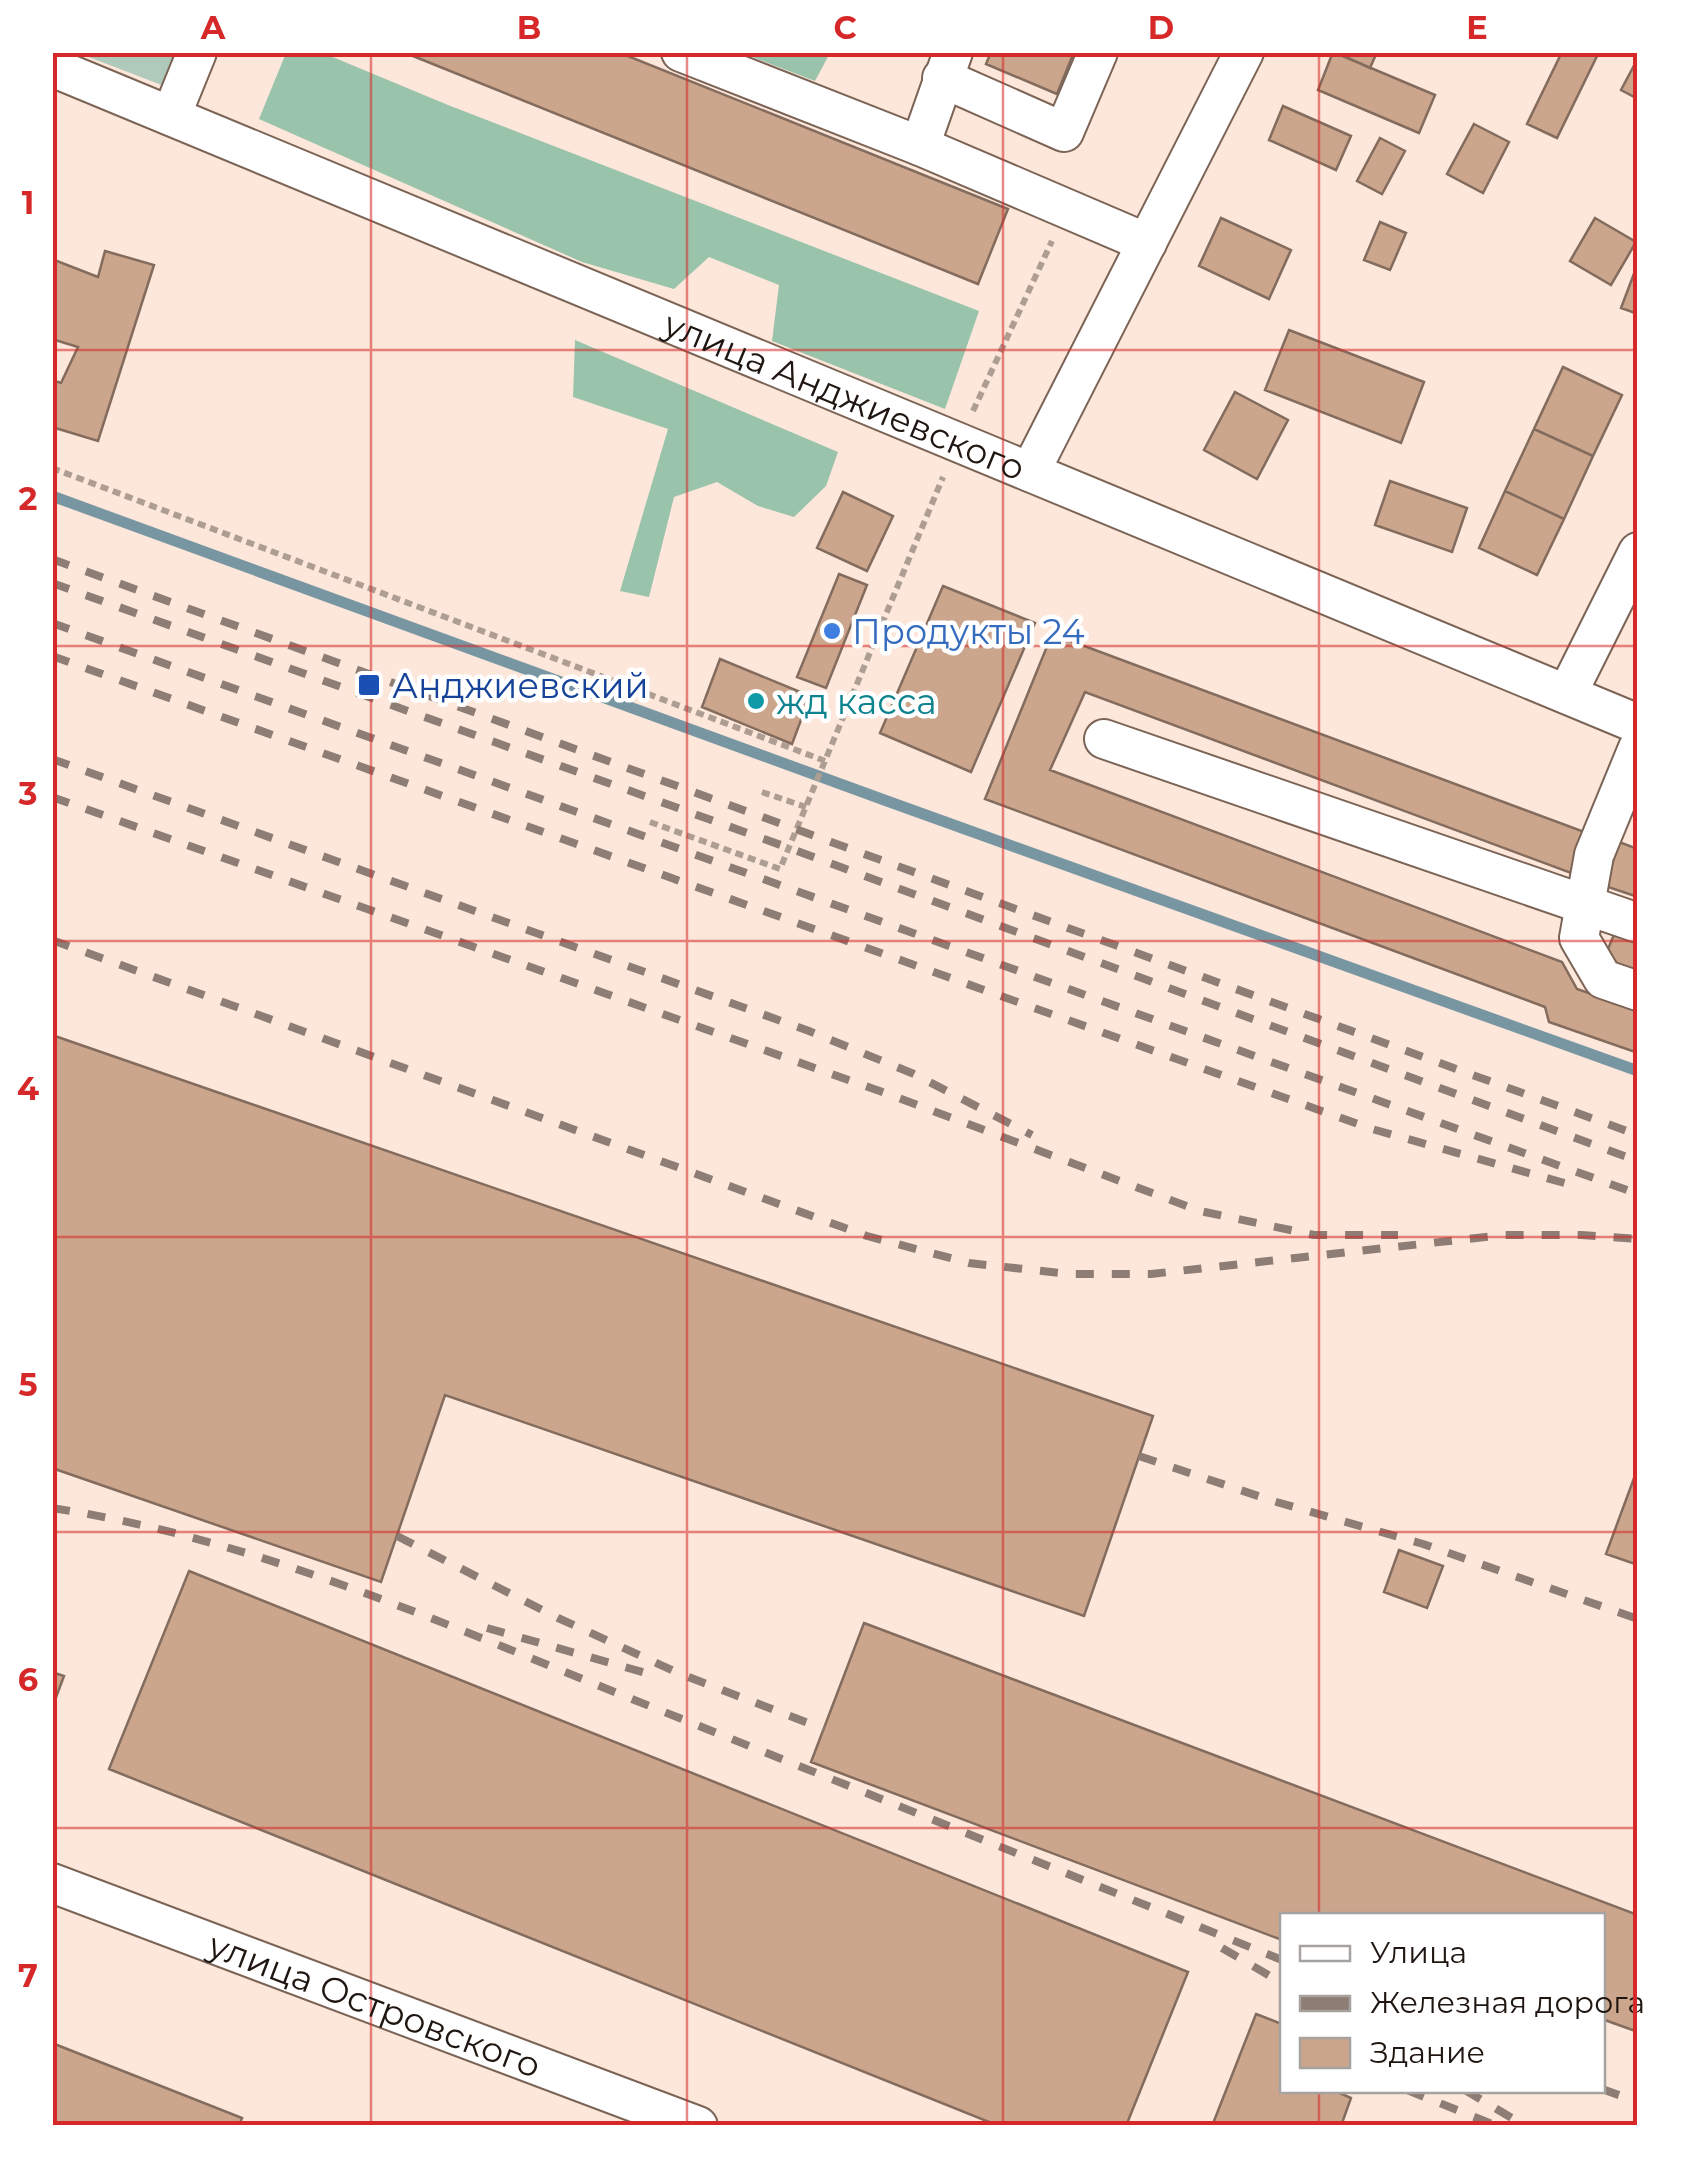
<svg xmlns="http://www.w3.org/2000/svg" width="1690" height="2178" viewBox="0 0 1690 2178" font-family="Montserrat,sans-serif">
	<style>
		.green { fill: #afcaba }
		.forest { fill: #99c3ab }
		.lines { fill: none; stroke-linecap: round; stroke-linejoin: round }
		.stream { stroke: #7896a2; stroke-width: 11 }
		.building { fill: #cba58c; stroke: #836c5d; stroke-width: 2.5 }
		.minor-casing { stroke: #7b6456; stroke-width: 42 }
		.path { stroke: #ae9d92; stroke-width: 6; stroke-dasharray: 8 5; stroke-linecap: butt }
		.minor { stroke: #fff; stroke-width: 38 }
		.rail { stroke: #8d7d74; stroke-width: 8; stroke-dasharray: 18 18; stroke-linecap: butt }
		.grid { fill: none; stroke: #d62828; stroke-width: 2.5; stroke-opacity: 0.55 }
		.shop-dot { fill: #3f7fe0; stroke: #fff; stroke-width: 4 }
		.transit-dot { fill: #1a4fb4; stroke: #fff; stroke-width: 4 }
		.culture-dot { fill: #0f9aa8; stroke: #fff; stroke-width: 4 }
		.labels { text-anchor: middle; dominant-baseline: central; stroke-width: 9; stroke-linejoin: round; paint-order: stroke }
		.street-label { font-size: 35px; fill: #201611; stroke: #fff }
		.shop-label { font-size: 35px; fill: #366cbe; stroke: #fff; text-anchor: start }
		.transit-label { font-size: 35px; fill: #164399; stroke: #fff; text-anchor: start }
		.culture-label { font-size: 35px; fill: #0d838f; stroke: #fff; text-anchor: start }
		.neatline { fill: none; stroke: #d62828; stroke-width: 4 }
		.grid-label { font-size: 32px; text-anchor: middle; font-weight: bold; fill: #d62828 }
	</style>
	<rect width="100%" height="100%" fill="#fce7da"/>
	<path class="green" d="M78 53H197L180 92Z"/>
	<path class="forest" d="M286 53H323L448 105 979 311 945 409 772 341 779 285 709 257 674 289 582 262 259 119Z
		M742 53 830 52V53L815 81Z
		M575 340 838 452 826 486 794 517 758 506 717 482 674 497 649 597 620 591 668 429 573 397Z"/>
	<g class="lines">
		<path class="stream" d="M52 496 887 801 1638 1071"/>
	</g>
	<path class="building" d="M403 52H618L1008 209 978 284Z
		M991 52H1074L1057 94 986 64Z
		M1333 52 1435 95 1419 133 1318 90Z
		M1335 52H1377L1370 68Z
		M1562 52H1599L1557 138 1527 124Z
		M1638 58V99L1621 90Z
		M1283 106 1351 136 1336 170 1269 140Z
		M1474 124 1509 142 1483 193 1447 174Z
		M1380 138 1405 151 1382 194 1357 181Z
		M1221 218 1291 250 1269 299 1199 266Z
		M1595 218 1636 242 1611 285 1570 261Z
		M1380 222 1406 233 1390 270 1364 260Z
		M105 251 154 265 98 441 52 427V380L61 383 78 347 52 339V259L98 277Z
		M1638 263V314L1621 308Z
		M1289 330 1424 382 1401 443 1265 390Z
		M1563 367 1622 395 1593 456 1534 429Z
		M1235 392 1288 420 1257 479 1204 450Z
		M1534 429 1593 456 1564 519 1505 491Z
		M1390 481 1467 508 1452 552 1375 525Z
		M1505 491 1564 519 1537 575 1479 548Z
		M843 492 893 516 867 571 817 548Z
		M839 574 867 585 826 688 797 677Z
		M943 586 1035 623 971 772 880 733Z
		M1052 634 1587 833 1571 873 1085 692 1050 770 1562 962 1577 989 1638 1010V1053L1549 1022 1545 1007 985 799Z
		M720 659 810 696 792 744 702 707Z
		M1619 842 1638 849V897L1605 886Z
		M1618 925 1638 932V973L1603 961Z
		M52 1035 1153 1416 1084 1616 445 1395 381 1582 52 1468Z
		M1637 1470H1638V1565L1606 1554Z
		M1399 1550 1443 1566 1427 1608 1384 1592Z
		M189 1571 1188 1972 1126 2126H999L109 1769Z
		M864 1623 1638 1915V2032L1602 2019V1916H1282V1940L811 1762Z
		M52 1672 64 1676 52 1708Z
		M1256 2014 1282 2024V2090H1333L1351 2098 1341 2126H1212Z
		M52 2043 242 2118 239 2126H52Z"/>
	<g class="lines">
		<g class="minor-casing">
			<g id="minor">
				<path d="M681 52 920 146"/>
				<path d="M953 52 920 146 1147 243"/>
				<path id="s1" d="M52 67 1638 724"/>
				<path d="M942 78 1064 132 1098 52"/>
				<path d="M171 116 197 52"/>
				<path d="M1030 472 1244 52"/>
				<path d="M1567 694 1638 552"/>
				<path d="M1104 739 1638 923"/>
				<path d="M1638 748 1594 855 1579 938 1603 979 1638 991"/>
				<path id="s2" d="M52 1883 698 2126"/>
			</g>
		</g>
		<path class="path" d="M973 411 1052 241
			M52 468 825 761
			M762 792 806 807
			M650 822 780 869 943 477"/>
		<use href="#minor" class="minor"/>
		<path class="rail" d="M52 559 1638 1135
			M52 583 789 848 1638 1161
			M52 623 1638 1194
			M52 656 1372 1129 1575 1186
			M52 759 809 1031 914 1074 1032 1135
			M52 797 888 1094 1200 1211 1314 1235H1398
			M52 940 867 1236 969 1263 1069 1274H1151L1503 1235H1581L1638 1239
			M1139 1456 1273 1501 1423 1544 1638 1619
			M52 1508C250 1538 433 1619 617 1693 839 1782 1061 1871 1282 1960
			M397 1536 558 1618 678 1673 824 1729
			M487 1628 660 1677
			M1222 1948 1282 1983
			M1602 2089 1638 2102
			M1407 2090 1497 2126
			M1465 2090 1525 2126"/>
	</g>
	<path class="grid" d="M371 52V2126M687 52V2126M1003 52V2126M1319 52V1916M52 350H1638M52 646H1638M52 941H1638M52 1237H1638M52 1532H1638M52 1828H1638M1319 2090V2126"/>
	<circle class="shop-dot" cx="832" cy="631" r="10"/>
	<rect class="transit-dot" x="357" y="673" width="24" height="24" rx="5"/>
	<circle class="culture-dot" cx="756" cy="701" r="10"/>
	<g class="labels">
		<g class="street-label">
			<text stroke="none"><textPath href="#s1" startOffset="858">улица Анджиевского</textPath></text>
			<text stroke="none"><textPath href="#s2" startOffset="345">улица Островского</textPath></text>
		</g>
		<g class="shop-label">
			<text x="852" y="631">Продукты 24</text>
		</g>
		<g class="transit-label">
			<text x="392" y="685">Анджиевский</text>
		</g>
		<g class="culture-label">
			<text x="776" y="701">жд касса</text>
		</g>
	</g>
	<rect width="1690" height="2178" fill="none" stroke="#ffffff" stroke-width="110"/>
	<rect x="1280" y="1913" width="325" height="180" fill="#ffffff" stroke="#a6a2a0" stroke-width="2.5"/>
	<rect x="1300" y="1946" width="50" height="15" fill="#ffffff" stroke="#a6a2a0" stroke-width="2.5"/>
	<text x="1370" y="1963" font-size="30" fill="#201611">Улица</text>
	<rect x="1300" y="1996" width="50" height="15" fill="#8d7d74" stroke="#a6a2a0" stroke-width="2.5"/>
	<text x="1370" y="2013" font-size="30" fill="#201611">Железная дорога</text>
	<rect x="1300" y="2038" width="50" height="30" fill="#cba58c" stroke="#a6a2a0" stroke-width="2.5"/>
	<text x="1370" y="2063" font-size="30" fill="#201611">Здание</text>
	<rect x="55" y="55" width="1580" height="2068" class="neatline"/>
	<g class="grid-label">
		<text x="213" y="39">A</text>
		<text x="529" y="39">B</text>
		<text x="845" y="39">C</text>
		<text x="1161" y="39">D</text>
		<text x="1477" y="39">E</text>
		<text x="28" y="214">1</text>
		<text x="28" y="510">2</text>
		<text x="28" y="805">3</text>
		<text x="28" y="1100">4</text>
		<text x="28" y="1396">5</text>
		<text x="28" y="1691">6</text>
		<text x="28" y="1987">7</text>
	</g>
</svg>
